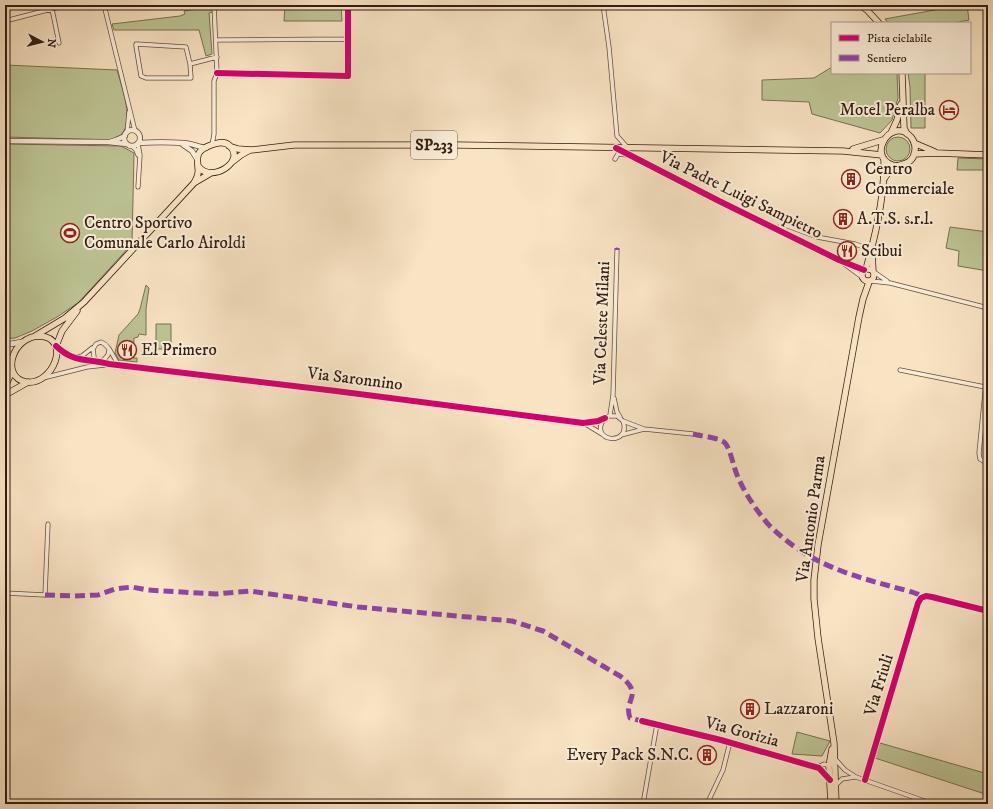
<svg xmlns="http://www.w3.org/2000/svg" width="993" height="809" viewBox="0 0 993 809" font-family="'IM FELL DW Pica',serif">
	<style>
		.green { fill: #bdc494; stroke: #787053 }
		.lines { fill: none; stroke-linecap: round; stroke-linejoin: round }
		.minor-casing { stroke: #644e3e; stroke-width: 5 }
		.tertiary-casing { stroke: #644e3e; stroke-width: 6 }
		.secondary-casing { stroke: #321d12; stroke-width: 6 }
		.primary-casing { stroke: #321d12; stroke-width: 7 }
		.minor { stroke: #faedd8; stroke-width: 3.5 }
		.tertiary { stroke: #faedd8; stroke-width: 4.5 }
		.secondary { stroke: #faedd8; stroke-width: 5 }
		.primary { stroke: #f8e3c3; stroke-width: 5.5 }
		.quiet { stroke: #8e44ad; stroke-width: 5; stroke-dasharray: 10 5; stroke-linecap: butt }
		.cycleway-casing { stroke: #faedd8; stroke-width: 8 }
		.cycleway { stroke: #d6006c; stroke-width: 6 }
		.labels { text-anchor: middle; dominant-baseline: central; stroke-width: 4; stroke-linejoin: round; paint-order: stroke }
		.shield { fill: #faedd8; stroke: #6e5b4d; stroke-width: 1 }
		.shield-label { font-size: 16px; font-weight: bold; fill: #321d12 }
		.poi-label { font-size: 17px; fill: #321d12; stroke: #faedd8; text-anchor: start }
		.street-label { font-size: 17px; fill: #321d12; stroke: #faedd8 }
	</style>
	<rect width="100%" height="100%" fill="#f8e3c3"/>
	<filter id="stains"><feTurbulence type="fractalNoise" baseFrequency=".005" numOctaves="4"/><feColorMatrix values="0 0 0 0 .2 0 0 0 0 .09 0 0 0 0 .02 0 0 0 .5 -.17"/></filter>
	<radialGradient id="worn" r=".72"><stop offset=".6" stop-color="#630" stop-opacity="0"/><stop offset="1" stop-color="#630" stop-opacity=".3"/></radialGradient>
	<path class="green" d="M285 5H341L342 21H284Z
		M962 5H967L969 20 953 23H888L885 19Z
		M212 6 213 12 209 13 212 54 206 56 199 30H114L112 24 180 16 185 14 184 11Z
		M5 65 117 70C122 89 139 131 113 140L5 137Z
		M832 67V73H897L898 98 892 120 880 133 812 114 809 102 762 100V80L814 78Z
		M908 73H925V128H911L910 87Z
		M886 149a12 12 0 1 1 24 0a12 12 0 1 1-24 0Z
		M5 144 121 146 134 153 132 244 78 303 57 317 32 331 15 338 5 339Z
		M958 158 988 159V170H957Z
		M950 227 988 232V271L958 266 959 251 946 248Z
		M146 285 149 288 146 309V335L139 334 138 337 134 338 133 358H137V362L119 360 115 353 119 335 138 314 140 309Z
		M156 324H171V349H156Z
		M797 732 830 741 822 756 792 754Z
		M880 743 988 774V795L875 758Z"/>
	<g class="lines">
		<g class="minor-casing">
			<path id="minor" d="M104 5 135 131
				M603 5 609 47 617 136 627 147
				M52 9 59 43
				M5 21 67 5
				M216 40 349 39
				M190 64 191 78H146L141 76 136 46V44L186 47 190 64 217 57
				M217 73 348 76V5
				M127 133 129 112
				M138 144 140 155 138 187
				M212 145 214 134V81L217 73 214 5
				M132 146 136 150 138 155
				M617 148 719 201 839 260 864 270
				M615 159 618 154 627 155
				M776 228 785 225 817 237 855 244 872 250
				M843 263 862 277
				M874 272 887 281
				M871 281 890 283 988 308
				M56 346C75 364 88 358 109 364L336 391 583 423 598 421 605 418
				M74 358 82 356 92 348
				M988 362 979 453 980 459 988 464
				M95 364 93 349 96 344 101 342C110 345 113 358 119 365
				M100 364 108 355 109 350
				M900 370 985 387
				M43 378 87 367 105 365
				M614 398 617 412 620 417
				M610 415 613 395 617 250
				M609 416H617L623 421 644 429 693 434
				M604 419C588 442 632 447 623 421
				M584 423 602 434
				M621 435 644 429
				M5 593 45 595 48 524
				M642 721 721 740 819 768 829 779
				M836 760 845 770 856 777 933 804
				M819 768 820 766 824 764 830 766
				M865 780 918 603 921 598 926 596 932 597 988 611
				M836 785 842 779 855 777
				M643 804 657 724
				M707 804 723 770 730 742"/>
		</g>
		<g class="tertiary-casing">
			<path id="tertiary" d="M124 138a8 8 0 1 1 16 0a8 8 0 1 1-16 0Z
				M5 141 108 142 127 144
				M110 142 116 140 125 136
				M138 143C153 142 169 142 184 143 191 143 198 147 206 148
				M182 144 192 151 197 159"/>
		</g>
		<g class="secondary-casing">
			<path id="secondary" d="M5 345 22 342
				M5 355 11 366"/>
		</g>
		<g class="primary-casing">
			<path id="primary" d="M860 5 867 10 879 23
				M902 73 904 128 907 134
				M891 133 897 120 901 104
				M914 143 935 152
				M229 146 238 149 251 150 294 145H456L843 151 882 155
				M853 149 883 140
				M914 154 937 153 988 155
				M232 162 241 155 250 150
				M884 179C886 176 888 172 892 169 899 163 910 166 914 155 916 149 915 142 911 137 890 114 863 162 898 166
				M194 183C197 178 199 173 198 168 198 162 196 158 199 153 202 148 212 144 218 143 223 142 227 143 230 146 246 162 211 183 199 167
				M872 253 873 271
				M862 275a6 6 0 1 1 12 0a6 6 0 1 1-12 0Z
				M866 269C876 234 885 195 884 159
				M35 336 65 318 84 302 194 183 211 173
				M40 336C72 338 53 386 26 382 0 377 12 336 40 336Z
				M56 346 62 331 77 311
				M5 386 10 376 11 370
				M5 395 28 382
				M831 804 829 766 832 749
				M836 804 834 743 818 638 814 599V580L818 545 859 317 863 299 869 282"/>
		</g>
		<use href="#minor" class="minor"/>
		<use href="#tertiary" class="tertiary"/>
		<use href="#secondary" class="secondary"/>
		<use href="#primary" class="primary"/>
		<path class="quiet" d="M617 250V248
			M693 434C701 436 721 438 725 443 730 448 734 468 737 475 744 492 756 510 768 524 810 567 857 577 912 592L920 595 921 598
			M45 595 74 596 98 595 115 589 132 587 147 590 216 594 250 591 358 607 512 621 543 631 620 676C645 695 623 699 630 718L642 721"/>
		<g class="cycleway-casing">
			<path id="cycleway" d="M217 73 348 76V5
				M616 148 719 201 839 260 864 270
				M56 346C75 364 88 358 109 364L336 391 583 423 598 421 605 418
				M642 721 721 740 819 768 830 780
				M865 780 918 603 921 598 926 596 932 597 988 611"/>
		</g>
		<use href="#cycleway" class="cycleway"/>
	</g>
	<defs>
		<g id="hotel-ring" transform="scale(1)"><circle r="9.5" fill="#faedd8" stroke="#8f2418" stroke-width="1.5"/><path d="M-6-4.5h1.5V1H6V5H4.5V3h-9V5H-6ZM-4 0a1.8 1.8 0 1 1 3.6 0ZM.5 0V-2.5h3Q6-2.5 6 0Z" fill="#8f2418"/></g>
		<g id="building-ring" transform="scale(1)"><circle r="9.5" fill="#faedd8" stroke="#8f2418" stroke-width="1.5"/><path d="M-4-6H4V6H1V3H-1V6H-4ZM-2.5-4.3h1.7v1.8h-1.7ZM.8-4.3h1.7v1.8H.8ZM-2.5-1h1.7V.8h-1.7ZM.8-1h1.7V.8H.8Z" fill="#8f2418"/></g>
		<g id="stadium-ring" transform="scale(1)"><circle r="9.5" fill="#faedd8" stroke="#8f2418" stroke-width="1.5"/><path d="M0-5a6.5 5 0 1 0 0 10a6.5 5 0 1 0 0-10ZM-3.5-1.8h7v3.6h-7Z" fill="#8f2418"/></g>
		<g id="restaurant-ring" transform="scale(1)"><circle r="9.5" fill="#faedd8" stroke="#8f2418" stroke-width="1.5"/><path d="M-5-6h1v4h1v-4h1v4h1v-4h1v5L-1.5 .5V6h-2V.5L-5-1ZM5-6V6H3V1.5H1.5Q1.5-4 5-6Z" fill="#8f2418"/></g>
	</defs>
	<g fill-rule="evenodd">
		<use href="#hotel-ring" x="949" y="110"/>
		<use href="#building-ring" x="851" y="179"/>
		<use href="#building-ring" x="843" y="219"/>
		<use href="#stadium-ring" x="70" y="233"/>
		<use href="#restaurant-ring" x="847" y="251"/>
		<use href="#restaurant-ring" x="127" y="350"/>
		<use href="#building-ring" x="750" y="709"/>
		<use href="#building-ring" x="707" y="755"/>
	</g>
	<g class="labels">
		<rect class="shield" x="411" y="131" width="46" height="28" rx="3"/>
		<g class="shield-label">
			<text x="434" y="145">SP233</text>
		</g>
		<g class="poi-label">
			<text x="935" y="110" text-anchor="end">Motel Peralba</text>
			<text x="865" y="169">Centro<tspan x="865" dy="20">Commerciale</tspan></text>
			<text x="857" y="219">A.T.S. s.r.l.</text>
			<text x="84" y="223">Centro Sportivo<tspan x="84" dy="20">Comunale Carlo Airoldi</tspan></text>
			<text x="861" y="251">Scibui</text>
			<text x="141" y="350">El Primero</text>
			<text x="764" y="709">Lazzaroni</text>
			<text x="693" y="755" text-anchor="end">Every Pack S.N.C.</text>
		</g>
		<g class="street-label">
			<text transform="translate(741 195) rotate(26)">Via Padre Luigi Sampietro</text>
			<text transform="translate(602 323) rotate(-88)">Via Celeste Milani</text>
			<text transform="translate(355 379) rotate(7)">Via Saronnino</text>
			<text transform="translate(811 519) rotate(-82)">Via Antonio Parma</text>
			<text transform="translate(879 685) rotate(-73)">Via Friuli</text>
			<text transform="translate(742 732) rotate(15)">Via Gorizia</text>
		</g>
	</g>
	<rect width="993" height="809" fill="none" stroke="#f8e3c3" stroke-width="20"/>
	<rect x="6" y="6" width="981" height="797" fill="none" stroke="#321d12" stroke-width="2"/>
	<rect x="10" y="10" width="973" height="789" fill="none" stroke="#321d12"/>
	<rect x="831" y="22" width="140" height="52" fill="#faedd8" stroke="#aa9a89"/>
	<rect x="839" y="35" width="20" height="6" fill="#d6006c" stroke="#aa9a89"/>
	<text x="867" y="42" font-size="12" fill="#321d12">Pista ciclabile</text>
	<rect x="839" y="55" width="20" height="6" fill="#8e44ad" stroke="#aa9a89"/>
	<text x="867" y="62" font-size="12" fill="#321d12">Sentiero</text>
	<g transform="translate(42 42) rotate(97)" stroke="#faedd8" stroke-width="3" paint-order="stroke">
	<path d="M0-3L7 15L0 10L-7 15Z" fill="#321d12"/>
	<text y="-6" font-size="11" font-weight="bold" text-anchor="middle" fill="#321d12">N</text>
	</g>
	<rect width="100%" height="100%" filter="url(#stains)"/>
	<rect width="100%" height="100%" fill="url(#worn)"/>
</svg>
